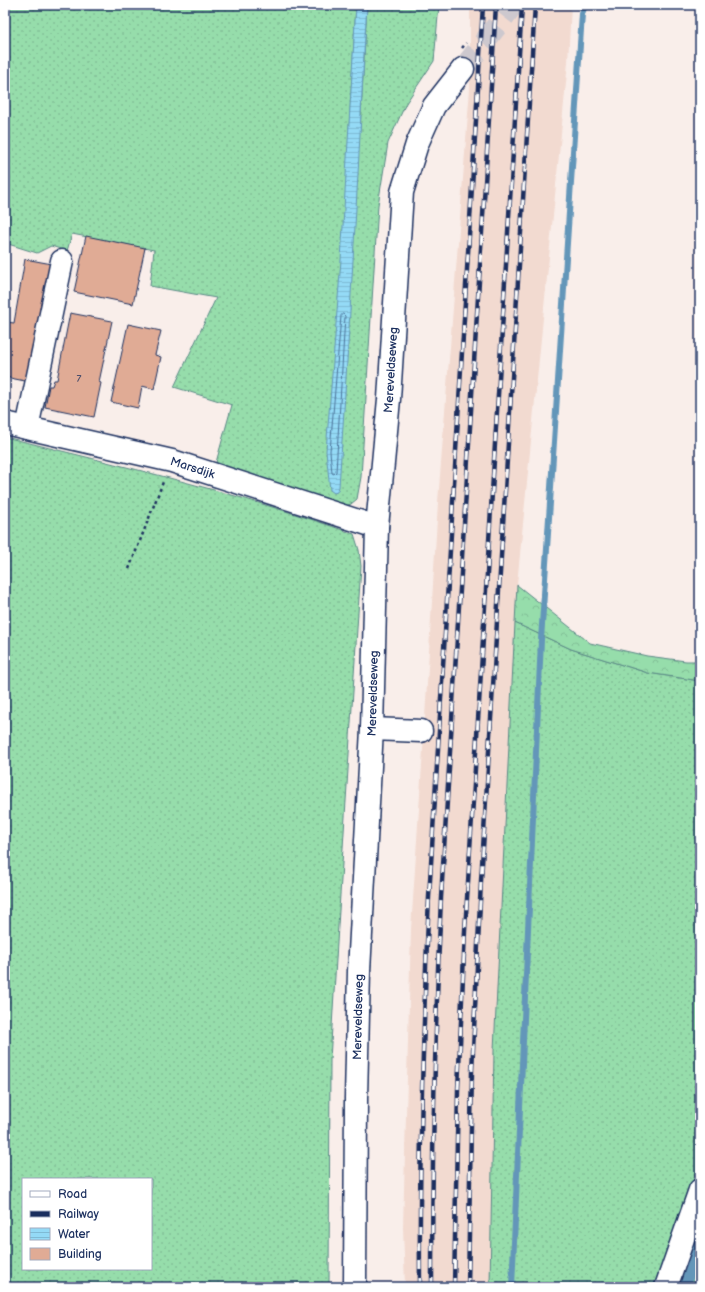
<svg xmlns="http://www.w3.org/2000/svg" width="705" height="1292" viewBox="0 0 705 1292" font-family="'Balsamiq Sans',sans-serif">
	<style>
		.built { fill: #f2dad0 }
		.grass { fill: url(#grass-dots); stroke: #588684; fill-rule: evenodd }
		.forest { fill: url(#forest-crowns); stroke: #588684 }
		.water { fill: url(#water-rules); stroke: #6496b9 }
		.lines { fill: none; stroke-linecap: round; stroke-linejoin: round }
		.shore { stroke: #4b739b; stroke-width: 1 }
		.stream { stroke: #6496b9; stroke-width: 6 }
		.building { fill: #e0ab95; stroke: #1b2f5e }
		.minor-tunnel { stroke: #cdc8ce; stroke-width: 22; stroke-dasharray: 22 11; stroke-linecap: butt }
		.minor-casing { stroke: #1b2f5e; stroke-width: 25 }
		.path { stroke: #1b2f5e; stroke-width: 2.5; stroke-dasharray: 3 3; stroke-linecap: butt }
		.minor { stroke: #fff; stroke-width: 22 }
		.rail-casing { stroke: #1b2f5e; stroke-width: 4.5 }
		.rail { stroke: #fff; stroke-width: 3; stroke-dasharray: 9; stroke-linecap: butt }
		.labels { text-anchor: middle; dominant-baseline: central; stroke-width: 3.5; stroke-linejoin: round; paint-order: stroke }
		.number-label { font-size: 10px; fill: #4c4e6c }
		.street-label { font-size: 12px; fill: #1b2f5e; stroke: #fff }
	</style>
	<defs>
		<pattern id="grass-dots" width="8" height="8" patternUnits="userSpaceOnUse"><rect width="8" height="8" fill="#96ddab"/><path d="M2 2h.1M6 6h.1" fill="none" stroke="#81be96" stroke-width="1.8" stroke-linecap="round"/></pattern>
		<pattern id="forest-crowns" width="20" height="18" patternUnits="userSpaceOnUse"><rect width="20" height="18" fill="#96ddab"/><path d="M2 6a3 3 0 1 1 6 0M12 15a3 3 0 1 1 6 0" fill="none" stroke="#81be96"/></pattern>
		<pattern id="water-rules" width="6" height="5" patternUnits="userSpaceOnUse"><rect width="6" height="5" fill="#94daf6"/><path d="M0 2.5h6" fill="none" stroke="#7fbbd5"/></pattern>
	</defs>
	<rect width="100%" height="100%" fill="#f9eeea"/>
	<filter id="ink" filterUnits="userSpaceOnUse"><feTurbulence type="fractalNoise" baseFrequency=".025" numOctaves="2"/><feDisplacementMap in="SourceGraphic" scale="8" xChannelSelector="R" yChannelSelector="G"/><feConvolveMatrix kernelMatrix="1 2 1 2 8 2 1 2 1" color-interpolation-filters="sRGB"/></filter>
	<g filter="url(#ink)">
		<path class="built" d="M470 5H571L568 62 517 585 494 1050 490 1287H405L403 1227 411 929 423 750 438 502 470 88Z"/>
		<path class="grass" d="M5 5H356L349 129 360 130 367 5H439L434 61 406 103 388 143 378 205 361 477 357 499 351 504 343 507 215 466 232 405 174 387 216 298 150 286 154 250 72 234 67 251 51 246 37 253 5 243Z
			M5 437C122 466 240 493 354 534L359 550 361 566 338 926 330 1060 329 1287H5ZM23 1179H151V1269H23Z
			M515 623 571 649 648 673 700 681V1161L655 1287H490L494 1050Z
			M700 1250V1287H687Z"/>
		<path class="forest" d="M517 585 590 643 647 656 686 661H700V681L648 673 571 649 515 623Z"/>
		<path class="water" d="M356 5H367C363 61 361 118 358 174 352 278 346 383 339 487L337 492 334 493 330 490 326 451 341 260Z"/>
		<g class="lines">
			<path class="shore" d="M343 314 345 316 336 472 334 474 332 473 330 451 341 316Z"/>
			<path class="stream" d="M512 1287 541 640 582 14 585 5
				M682 1287 700 1236
				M687 1287 700 1250"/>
		</g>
		<path class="building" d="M86 236 145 248 133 304 74 292Z
			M25 259 52 264 30 382 5 377V328L6 322 14 323Z
			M70 313 112 321 99 382 101 383 94 417 45 407 49 386H52L54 380H57Z
			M128 324 161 331 155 355 161 357 154 389 142 386 138 408 111 402Z"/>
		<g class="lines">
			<path class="minor-tunnel" d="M463 69 513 5"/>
			<g class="minor-casing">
				<g id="minor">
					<path id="s1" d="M5 423 172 461 377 527"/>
					<path d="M27 428 62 261"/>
					<path d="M372 729 421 731"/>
					<path id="s2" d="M355 1287 356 1098 359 971 372 729 377 527 389 399 402 192 417 144 434 106 463 69"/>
					<path d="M666 1287 700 1190"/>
				</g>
			</g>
			<path class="path" d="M462 48 466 43
				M129 569 163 482"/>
			<use href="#minor" class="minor"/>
			<g class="rail-casing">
				<path id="rail" d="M420 1287C419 1157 423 1027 429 897L483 5
					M432 1287C432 1157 435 1028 441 898L496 5
					M454 1287 458 1090 465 931 522 5
					M468 1287 472 1072 481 881 535 5"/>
			</g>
			<use href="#rail" class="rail"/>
		</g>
	</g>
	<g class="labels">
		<g class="number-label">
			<text x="79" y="379">7</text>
		</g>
		<g class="street-label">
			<text stroke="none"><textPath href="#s2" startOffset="918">Mereveldseweg</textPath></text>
			<text stroke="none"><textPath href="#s1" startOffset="193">Marsdijk</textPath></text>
			<text stroke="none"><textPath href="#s2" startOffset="594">Mereveldseweg</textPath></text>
			<text stroke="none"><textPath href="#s2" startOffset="270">Mereveldseweg</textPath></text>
		</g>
	</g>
	<rect width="705" height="1292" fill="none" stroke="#fff" stroke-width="20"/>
	<rect x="10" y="10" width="685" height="1272" fill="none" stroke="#1b2f5e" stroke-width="1.5" filter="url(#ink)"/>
	<rect x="22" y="1178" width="130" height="92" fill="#ffffff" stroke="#a4acbf"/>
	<rect x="30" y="1191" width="20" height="6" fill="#ffffff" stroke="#a4acbf"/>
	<text x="58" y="1198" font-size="12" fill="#1b2f5e">Road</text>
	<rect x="30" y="1211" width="20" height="6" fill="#1b2f5e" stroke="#a4acbf"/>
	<text x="58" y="1218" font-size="12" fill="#1b2f5e">Railway</text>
	<rect x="30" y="1228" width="20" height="12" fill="url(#water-rules)" stroke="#a4acbf"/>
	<text x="58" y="1238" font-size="12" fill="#1b2f5e">Water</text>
	<rect x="30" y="1248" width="20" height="12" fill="#e0ab95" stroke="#a4acbf"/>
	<text x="58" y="1258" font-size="12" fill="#1b2f5e">Building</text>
</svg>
